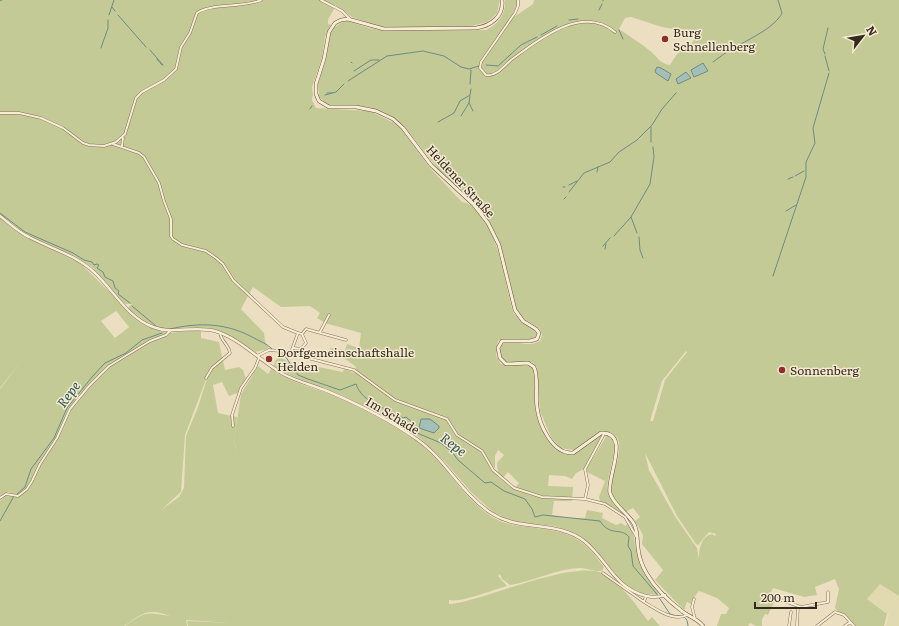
<svg xmlns="http://www.w3.org/2000/svg" width="899" height="626" viewBox="0 0 899 626" font-family="Literata,serif">
	<style>
		.farmland { fill: #e1d9af }
		.green { fill: #c4ca96; fill-rule: evenodd }
		.water { fill: #a4bfb7; stroke: #6b8c84 }
		.lines { fill: none; stroke-linecap: round; stroke-linejoin: round }
		.stream { stroke: #6b8c84; stroke-width: 1 }
		.minor-casing { stroke: #857059; stroke-width: 3 }
		.tertiary-casing { stroke: #857059; stroke-width: 3.5 }
		.secondary-casing { stroke: #67523d; stroke-width: 4 }
		.minor { stroke: #f7edd4; stroke-width: 2 }
		.tertiary { stroke: #f7edd4; stroke-width: 2.5 }
		.secondary { stroke: #f7edd4; stroke-width: 3 }
		.poi-dot { fill: #922c2d; stroke: #f4ead1; stroke-width: 1.5 }
		.labels { text-anchor: middle; dominant-baseline: central; stroke-width: 3; stroke-linejoin: round; paint-order: stroke }
		.poi-label { font-size: 12px; fill: #35291d; stroke: #f4ead1; text-anchor: start }
		.street-label { font-size: 12px; fill: #35291d; stroke: #f4ead1 }
		.water-label { font-size: 13px; font-style: italic; fill: #2d5552; stroke: #f4ead1 }
	</style>
	<rect width="100%" height="100%" fill="#ecdfc1"/>
	<path class="farmland" d="M880 583 899 596V626H886L889 615 867 599Z"/>
	<path class="green" d="M0 0H500L497 13 488 22 467 27H380L352 17 335 5C334 13 327 16 328 24L331 25 325 37 322 58 312 87 313 94 312 100 316 108 370 111 394 123 402 130 430 168 462 202C496 207 505 285 513 312 519 321 534 325 537 335L532 340 505 339 498 341 496 356 501 364 531 366 533 369C535 381 534 394 535 407 538 427 551 454 573 455L594 438 602 435 584 469 576 473 572 479 565 476 549 475 548 486 573 487 572 501H554L552 515 568 518H585L587 510 603 513 602 518 616 525 621 523 626 526 628 522 634 537 635 545 642 568 646 576 660 592 656 595 642 593 630 588 617 578 596 550 581 537 571 531 554 526 515 522 493 512 472 493 444 461 409 428 341 395 292 376 273 366 274 364 284 370 274 363 279 356 290 363 291 362 299 372 313 370 314 366 343 372 344 369 355 373 356 367 347 360 329 354 330 348 345 350 347 344 359 348 361 333 325 323 317 318 320 313 310 306 281 307 253 287 241 309 264 333 265 341 269 349 255 352C241 342 226 331 209 328 195 326 182 330 169 329 153 328 140 318 128 308L132 304H125L122 301 92 267 74 256 25 234 0 214ZM498 450 504 455 497 463 498 474 503 478 508 472 519 483 514 489 498 477 493 470 495 467V456Z
		M505 0H517V6L512 15 514 17 533 4 534 0H899V596L880 584 867 599 887 614 884 626H855C850 622 838 612 835 608L839 589 835 579 815 587 817 595 804 597 773 588 769 597 775 600 768 615 765 614 762 619V626H756L750 623 748 626H717L721 614H726L729 608 717 598 699 591 692 600 691 604 687 602 684 610 655 580 663 570 642 544 643 535 635 521 640 517 633 508 626 512C620 506 613 501 611 492 607 476 638 432 601 431L574 450 560 448 551 437 540 411 537 367 532 362C517 360 495 370 501 345 509 338 521 345 530 344 533 344 537 342 540 341 548 327 528 324 521 316 517 312 515 307 514 302 501 260 504 231 469 198L474 197 453 185 442 174 404 126 392 117 369 107 328 105 319 97 318 84 326 59 330 34 333 28 342 22 348 21 369 28 386 31 486 30C499 24 506 14 505 0ZM631 17 662 27 690 32 696 30 698 34 691 44 677 54 670 65C660 64 656 55 649 50 639 42 629 36 619 29L625 18ZM686 351 687 352 665 380 653 421H650L662 381ZM645 453 677 516 696 544 698 545 709 532 716 534 715 536 712 534C700 537 699 550 699 560L697 548 676 518 649 470Z
		M0 218 22 235 80 263 140 322 169 333 199 330H201V338L219 342 225 370 239 367 243 370 247 382 240 392 229 396 222 382 213 385 218 413 237 417 234 441 239 463 234 440 241 394 258 366 268 374 271 369C289 382 312 387 332 395 360 407 387 421 412 438 444 459 463 500 494 518 504 524 517 526 529 527 568 532 580 534 604 567L602 571C594 572 587 568 580 568 556 569 534 581 510 585L502 579 500 574 498 576 507 586C492 590 462 603 449 600V604C484 601 575 558 604 574 623 585 635 604 648 621L652 617 660 626H188L187 621 231 623 186 620 187 626H125C146 611 145 612 170 616 148 607 141 614 124 626H0V501L8 493 20 496 8 492 0 498V389L21 361 0 388ZM116 311 129 327 115 338 101 321ZM210 369 198 407 186 436 184 488 179 497 161 510 181 492 185 435Z
		M607 435 614 441C617 459 603 481 609 496 612 503 620 508 622 513L600 501 599 497 605 481 587 472V468Z"/>
	<path class="water" d="M703 63 708 71 694 77 691 70Z
		M657 67 661 68 671 74 668 81 656 73 655 71Z
		M686 72 691 78 678 84 676 79Z
		M421 419H430L439 426V428L434 433 419 428Z"/>
	<g class="lines">
		<path class="stream" d="M0 1 2 0
			M603 1V0
			M112 7 115 11
			M599 10 602 4
			M109 15 114 0
			M118 15 146 47
			M569 20 578 19
			M619 30 623 39
			M541 35 557 26
			M739 45C752 38 776 26 782 13L778 0
			M101 48 108 28V20
			M150 50 163 65
			M825 54 823 49 828 28
			M825 56 829 71
			M157 59 162 65
			M351 62 352 63
			M713 62 735 46
			M486 65 498 66 521 45 537 37
			M354 71 371 60H379
			M348 81 387 56 423 51 444 56 461 67 469 69 479 66
			M470 84 471 70
			M327 93H332
			M325 95 336 92 344 84
			M469 103 473 111
			M310 109 312 106
			M461 116 469 103 470 96
			M438 122 454 113 460 101 470 95 471 89
			M651 142V127
			M597 172 598 167
			M795 176 804 171
			M788 179 793 177
			M569 185 577 181
			M563 187H565
			M569 192 584 173 610 162 619 152 637 140 652 125 662 109 676 93
			M564 199 566 197
			M786 211 796 205
			M0 213 25 232 73 253 84 260 92 262 94 265 97 264 99 265 97 268 103 272 105 277 113 281 115 288 119 291 118 294 130 303
			M637 233 631 217 650 184 654 157 653 147
			M614 236 631 217
			M639 237 640 250 643 258
			M603 246 610 238
			M605 249 606 244
			M773 276 806 177V162L815 143 813 128 829 73
			M132 306 156 326
			M170 329C200 322 227 323 254 338 261 342 266 343 272 349
			M276 351 285 356 298 375 308 379 340 390 356 384C363 404 387 408 403 418L406 417 412 422 410 426 417 433 441 443 452 452 458 460 485 483 491 482 504 491 525 499 532 509 535 517 543 515 600 521C610 537 621 527 629 537L628 546 631 551 633 566 656 593 670 614C679 618 687 612 688 626
			M17 494 25 487 31 469 54 438 67 408 92 377 105 363 126 353 142 340 162 333
			M0 521 14 496"/>
		<g class="minor-casing">
			<path id="minor" d="M321 0 342 11 350 19
				M518 0V6L515 13 481 62 480 68 486 75C496 77 504 66 511 60 538 40 582 4 615 32
				M0 113H19L41 118 63 128 83 143 89 145 104 146 116 142 125 134 136 98 142 92 164 80 176 69 181 47 190 33 197 13C210 3 244 8 261 0
				M113 144 139 153 144 157 159 183 164 201 171 219V236L173 239 182 245 206 251 216 258 223 264 233 280 283 327 298 333 291 352 269 350 257 356
				M122 146 123 138
				M320 332 329 315
				M302 334 306 329 346 340
				M294 348 301 349 306 343 302 334 298 333
				M292 350 304 357 354 370 395 400 447 419 457 435 482 451 493 470 514 488 542 497 585 499 605 504 625 517 636 536
				M206 378 212 368 230 353C229 345 221 341 220 333
				M233 426 232 415 241 388 255 368 259 358
				M0 498 6 494 18 496 27 489 32 481 40 464 57 438 70 409 89 386 109 366 150 341 166 335 170 331
				M585 499 588 485 585 469 604 434
				M603 573 644 602
				M646 596 644 602C656 609 673 622 687 615
				M770 596 801 607 828 602V592
				M694 599 692 607 695 619
				M789 626 791 612
				M797 626 798 606
				M817 626 835 612 844 615 854 626
				M845 626 850 622"/>
		</g>
		<g class="tertiary-casing">
			<path id="tertiary" d="M0 216C9 223 18 232 29 237 52 249 76 255 95 273 114 291 127 317 153 327 173 335 194 325 215 331 241 339 260 361 283 374 296 381 312 385 327 391 358 404 390 420 418 440 446 460 462 494 491 513 520 532 557 520 584 541 607 559 614 588 646 596 652 597 659 598 665 595"/>
		</g>
		<g class="secondary-casing">
			<path id="secondary" d="M502 0C504 16 491 26 476 28L384 29 348 19 341 20 335 23 329 32 324 59 316 84V94L319 101 329 107H356L376 111 393 119 403 128 431 165 474 205 488 223 499 245 515 310 523 321 536 329 539 333 537 339 530 341H502L498 348 500 358 506 364 528 363 534 367C539 378 535 395 537 407 539 424 552 454 573 453L601 433C632 432 606 478 610 493 614 506 628 513 634 524 638 532 637 540 638 548 639 557 642 566 647 574 655 588 670 602 683 612 690 617 698 619 703 626"/>
		</g>
		<use href="#minor" class="minor"/>
		<use href="#tertiary" class="tertiary"/>
		<use href="#secondary" class="secondary"/>
	</g>
	<g class="poi-dot">
		<circle cx="665" cy="39" r="4"/>
		<circle cx="269" cy="359" r="4"/>
		<circle cx="782" cy="370" r="4"/>
	</g>
	<g class="labels">
		<g class="poi-label">
			<text x="673" y="32">Burg<tspan x="673" dy="14">Schnellenberg</tspan></text>
			<text x="277" y="352">Dorfgemeinschaftshalle<tspan x="277" dy="14">Helden</tspan></text>
			<text x="790" y="370">Sonnenberg</text>
		</g>
		<g class="street-label">
			<text transform="translate(461 181) rotate(47)">Heldener Straße</text>
			<text transform="translate(393 415) rotate(31)">Im Schade</text>
		</g>
		<g class="water-label">
			<text transform="translate(68 394) rotate(-54)">Repe</text>
			<text transform="translate(454 444) rotate(37)">Repe</text>
		</g>
	</g>
	<g transform="translate(863 36) rotate(59)" stroke="#f4ead1" stroke-width="3" paint-order="stroke">
	<path d="M0-3L7 15L0 10L-7 15Z" fill="#35291d"/>
	<text y="-6" font-size="11" font-weight="bold" text-anchor="middle" fill="#35291d">N</text>
	</g>
	<path d="M755 602v6h61v-6" fill="none" stroke="#35291d" stroke-width="2"/>
	<text x="761" y="602" font-size="12" fill="#35291d" stroke="#f4ead1" stroke-width="3" paint-order="stroke">200 m</text>
</svg>
